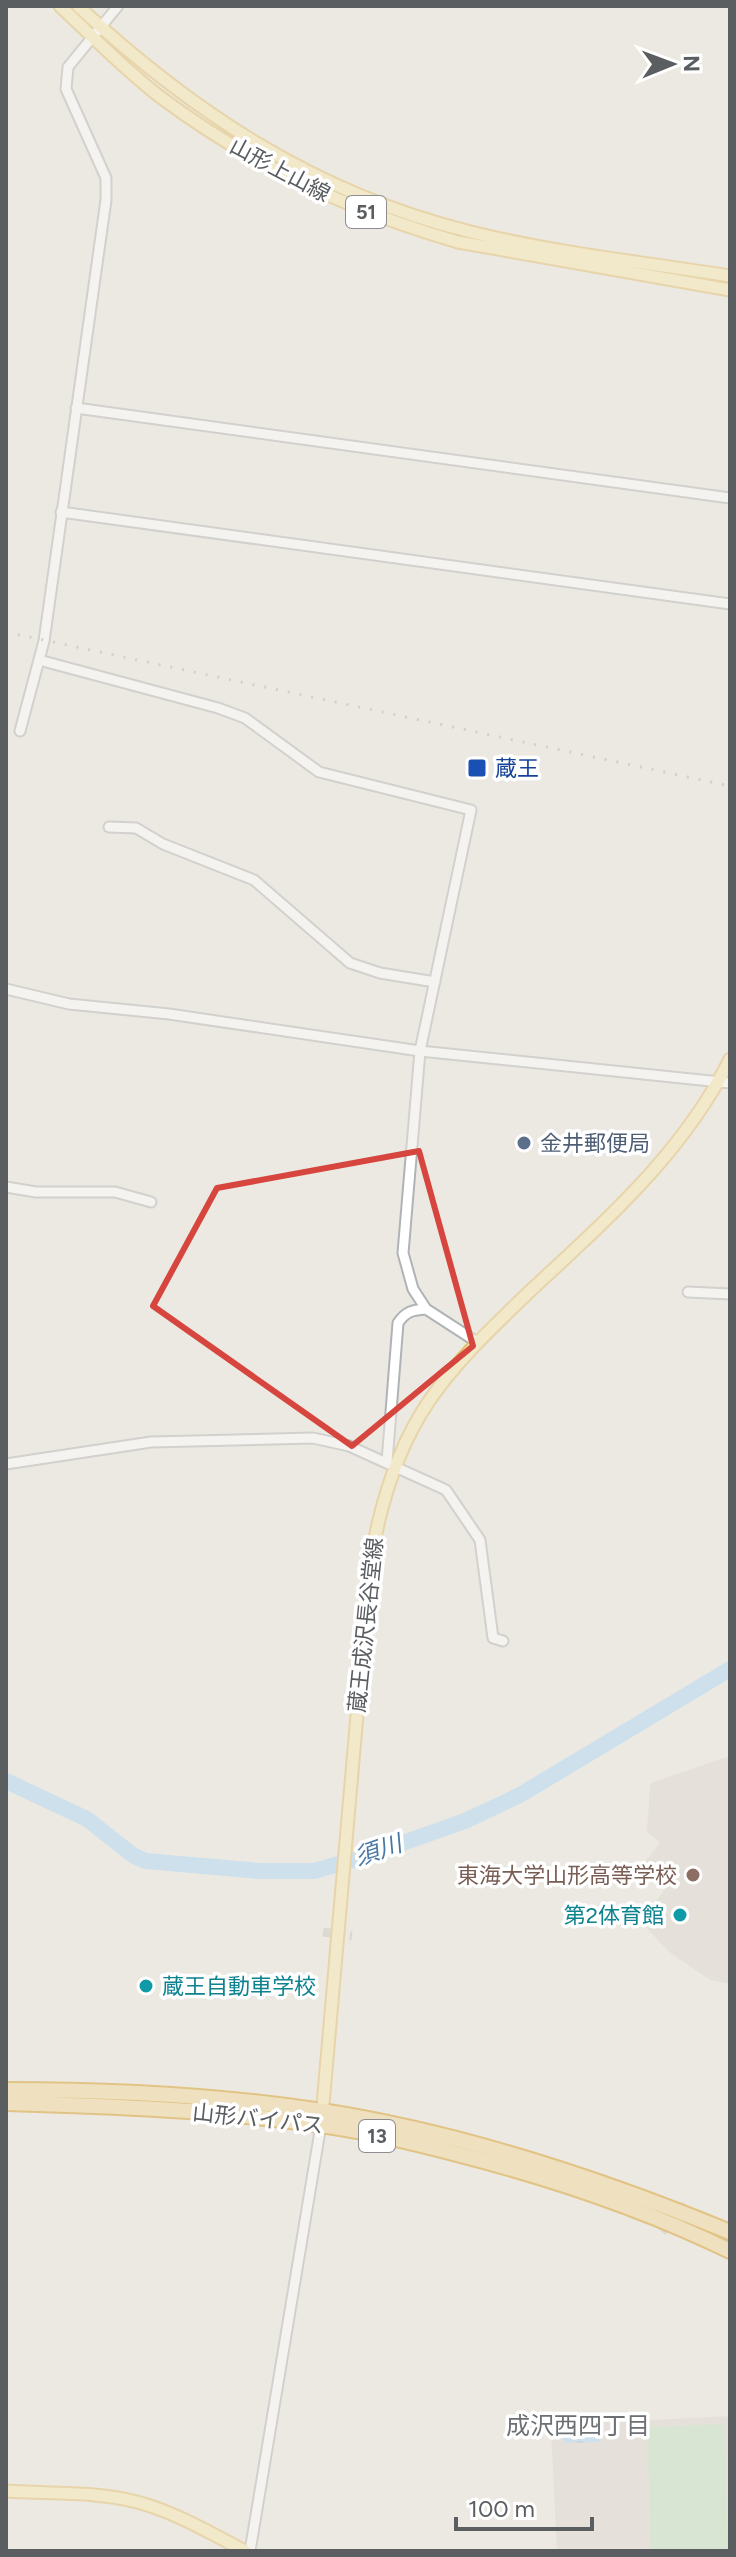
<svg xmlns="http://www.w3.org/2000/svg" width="736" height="2557" viewBox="0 0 736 2557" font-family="Figtree,'Noto Sans JP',sans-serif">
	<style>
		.education { fill: #dbd8d1 }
		.grass { fill: #c2e1c1 }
		.water { fill: url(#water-ripples) }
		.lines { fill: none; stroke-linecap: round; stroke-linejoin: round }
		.river { stroke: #a9d6f5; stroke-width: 16 }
		.minor-tunnel { stroke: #c8c6c2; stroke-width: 9; stroke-dasharray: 9 4.5; stroke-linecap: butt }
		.minor-casing { stroke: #b0b3b6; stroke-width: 13 }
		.major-casing { stroke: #e1bb66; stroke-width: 15 }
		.highway-casing { stroke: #d69518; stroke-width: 18 }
		.minor { stroke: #fff; stroke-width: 9 }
		.major { stroke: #f6e8ad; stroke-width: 11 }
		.highway { stroke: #f1d794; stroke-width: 14 }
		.rail { stroke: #b0b1b1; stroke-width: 3; stroke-dasharray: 2 10; stroke-linecap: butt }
		.marked { fill: none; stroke: #d6463e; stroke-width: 6; stroke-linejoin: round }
		.transit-dot { fill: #1a4fb4; stroke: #fff; stroke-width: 3 }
		.service-dot { fill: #5c6f8a; stroke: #fff; stroke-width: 3 }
		.education-dot { fill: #8d6e63; stroke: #fff; stroke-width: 3 }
		.culture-dot { fill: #0f9aa8; stroke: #fff; stroke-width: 3 }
		.labels { text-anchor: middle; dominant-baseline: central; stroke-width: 7; stroke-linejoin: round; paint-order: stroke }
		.shield { fill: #fff; stroke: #8c8e90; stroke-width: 2 }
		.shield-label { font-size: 20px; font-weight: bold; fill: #5b5e61 }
		.street-label { font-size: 22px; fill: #5b5e61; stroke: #fff }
		.transit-label { font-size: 22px; fill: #164399; stroke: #fff; text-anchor: start }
		.service-label { font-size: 22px; fill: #4e5e75; stroke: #fff; text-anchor: start }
		.education-label { font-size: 22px; fill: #785e54; stroke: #fff; text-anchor: end }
		.culture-label { font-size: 22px; fill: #0d838f; stroke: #fff; text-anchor: end }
		.water-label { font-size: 24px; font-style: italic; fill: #4978a5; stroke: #fff }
		.neighbourhood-label { font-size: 24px; fill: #6c7073; stroke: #fff }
	</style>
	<defs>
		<pattern id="water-ripples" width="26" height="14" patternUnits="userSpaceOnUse" patternTransform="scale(2)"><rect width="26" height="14" fill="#a9d6f5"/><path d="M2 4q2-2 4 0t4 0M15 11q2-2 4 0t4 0" fill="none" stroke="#8db1ca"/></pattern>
	</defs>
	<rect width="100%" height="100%" fill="#ece9e2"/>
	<path class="education" d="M730 1756V1984L710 1980 669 1952 641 1922 668 1885 643 1865 660 1842 647 1832 650 1783Z
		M730 2416V2551H557L551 2432 555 2425Z"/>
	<path class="grass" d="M724 2424 728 2551H651L647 2427Z"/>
	<path class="water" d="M599 2427V2442L564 2443 563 2428Z"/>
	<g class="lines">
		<path class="river" d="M6 1781 87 1819 134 1856 146 1861 260 1871H314L363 1857 465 1821 520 1795 730 1669"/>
		<path class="minor-tunnel" d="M323 1932 352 1936
			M662 2232 688 2202"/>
		<g class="minor-casing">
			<path id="minor" d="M76 408 730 498
				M61 512 730 604
				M39 660 218 708 245 718 319 772 471 810 420 1051 403 1253 413 1289 426 1309 477 1342
				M20 731 44 641 106 200V178L66 89 68 67 118 6
				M109 827 136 828 163 844 254 880 350 963 380 973 435 982
				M6 989 69 1004 169 1014 420 1051 730 1083
				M6 1187 36 1192H115L151 1202
				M688 1292 730 1294
				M387 1462 398 1323C406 1311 413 1310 426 1309
				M6 1464 151 1442 313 1438 349 1446 446 1490 480 1540 493 1638 503 1641
				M250 2551 321 2125"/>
		</g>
		<g class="major-casing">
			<path id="major" d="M60 6C92 36 124 69 159 96 249 164 350 211 458 242L730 290
				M78 6C192 112 315 193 467 231 553 253 643 262 730 276
				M322 2116 370 1566C379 1507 396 1450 429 1401 457 1360 493 1327 528 1293 604 1222 683 1154 730 1059
				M6 2491C49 2494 95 2491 137 2502 175 2512 210 2533 245 2551"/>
		</g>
		<g class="highway-casing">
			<path id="highway" d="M6 2090C111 2090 218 2095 322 2111 463 2133 599 2178 730 2232
				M6 2103C111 2106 217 2110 320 2125 366 2131 412 2142 457 2154 551 2178 642 2208 730 2251"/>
		</g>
		<use href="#minor" class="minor"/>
		<use href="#major" class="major"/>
		<use href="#highway" class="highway"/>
		<path class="rail" d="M6 632 730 786"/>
	</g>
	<path d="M0 0H736V2557H0ZM419 1151 473 1346 352 1446 153 1306 217 1188Z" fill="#ece9e2" fill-opacity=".55" fill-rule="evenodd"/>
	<path class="marked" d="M419 1151 473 1346 352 1446 153 1306 217 1188Z"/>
	<rect class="transit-dot" x="467" y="758" width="20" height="20" rx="4"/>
	<circle class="service-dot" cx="524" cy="1143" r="8"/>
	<circle class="education-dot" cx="693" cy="1875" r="8"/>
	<g class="culture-dot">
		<circle cx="680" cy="1915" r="8"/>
		<circle cx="146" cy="1986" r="8"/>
	</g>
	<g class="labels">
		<g class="shield">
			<rect x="346" y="196" width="40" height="32" rx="6"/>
			<rect x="359" y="2120" width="36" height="32" rx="6"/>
		</g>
		<g class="shield-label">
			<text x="366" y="212">51</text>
			<text x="377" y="2136">13</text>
		</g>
		<g class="street-label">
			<text transform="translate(280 170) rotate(28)">山形上山線</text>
			<text transform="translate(366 1625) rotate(-84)">蔵王成沢長谷堂線</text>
			<text transform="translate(258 2119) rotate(6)">山形バイパス</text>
		</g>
		<g class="transit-label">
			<text x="495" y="768">蔵王</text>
		</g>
		<g class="service-label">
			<text x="540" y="1143">金井郵便局</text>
		</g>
		<g class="education-label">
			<text x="677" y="1875">東海大学山形高等学校</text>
		</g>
		<g class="culture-label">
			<text x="664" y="1915">第2体育館</text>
			<text x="162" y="1986" text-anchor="start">蔵王自動車学校</text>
		</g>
		<g class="water-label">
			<text transform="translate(378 1850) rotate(-19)">須川</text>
		</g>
		<g class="neighbourhood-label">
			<text x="578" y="2425">成沢西四丁目</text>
		</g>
	</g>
	<rect width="736" height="2557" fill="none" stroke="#5b5e61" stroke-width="16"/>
	<g transform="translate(672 64) rotate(89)" stroke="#ffffff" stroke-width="6" paint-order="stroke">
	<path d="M0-6L14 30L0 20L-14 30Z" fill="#5b5e61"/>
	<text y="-12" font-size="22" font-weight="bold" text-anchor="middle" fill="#5b5e61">N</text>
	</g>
	<path d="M456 2517v12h136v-12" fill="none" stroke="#5b5e61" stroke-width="4"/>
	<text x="468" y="2517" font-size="24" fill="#5b5e61" stroke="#ffffff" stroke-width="6" paint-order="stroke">100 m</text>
</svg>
